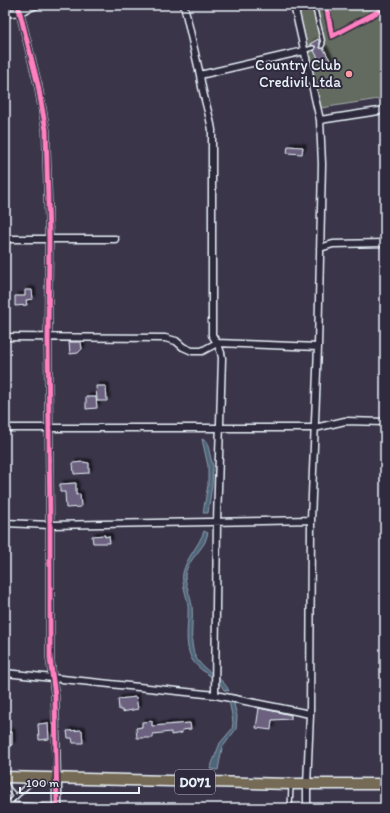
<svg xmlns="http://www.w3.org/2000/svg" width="390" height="813" viewBox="0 0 390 813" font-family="Itim,sans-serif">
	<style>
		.green { fill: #646b5e; stroke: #a6aeab }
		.water { fill: #4f667a; stroke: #8c9eac }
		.building { fill: #6c6280; stroke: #e8f1f8; filter: url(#shadow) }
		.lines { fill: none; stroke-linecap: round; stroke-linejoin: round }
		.service-casing { stroke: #e8f1f8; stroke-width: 6 }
		.minor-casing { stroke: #e8f1f8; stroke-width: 9 }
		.tertiary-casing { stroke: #e8f1f8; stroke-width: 11 }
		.primary-casing { stroke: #e8f1f8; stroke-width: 13 }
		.service { stroke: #2f2a3d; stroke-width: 3 }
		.minor { stroke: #2f2a3d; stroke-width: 6 }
		.tertiary { stroke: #2f2a3d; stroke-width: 8 }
		.primary { stroke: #756a55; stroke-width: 10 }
		.cycleway-casing { stroke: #2f2a3d; stroke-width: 8 }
		.cycleway { stroke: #ff80c0; stroke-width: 5 }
		.poi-dot { fill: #ff9aa2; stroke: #2f2a3d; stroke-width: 1.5 }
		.labels { text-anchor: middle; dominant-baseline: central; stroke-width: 4; stroke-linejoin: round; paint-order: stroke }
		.shield { fill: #2f2a3d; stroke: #b0b5c0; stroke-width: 1 }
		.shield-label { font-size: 14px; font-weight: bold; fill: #e8f1f8 }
		.poi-label { font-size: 15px; fill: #e8f1f8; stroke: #2f2a3d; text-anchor: end }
	</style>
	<defs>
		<filter id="shadow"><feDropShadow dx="3" dy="-3" stdDeviation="1" flood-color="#0009"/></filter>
	</defs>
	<rect width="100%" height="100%" fill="#3b354a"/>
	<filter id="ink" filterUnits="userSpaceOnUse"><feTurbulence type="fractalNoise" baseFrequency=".025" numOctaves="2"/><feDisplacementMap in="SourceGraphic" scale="8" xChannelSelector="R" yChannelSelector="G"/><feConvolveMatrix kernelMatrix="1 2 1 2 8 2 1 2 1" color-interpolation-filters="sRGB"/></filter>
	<g filter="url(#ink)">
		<path class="green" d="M297 5H385V98L321 108Z"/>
		<path class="water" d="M202 439 207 442 213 467 212 485 208 513H203L208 485V466Z
			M204 531 208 533C207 536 206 539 205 542 199 553 186 563 185 576 185 582 191 598 192 606 194 622 187 648 199 662 207 673 224 678 229 691L224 690C219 678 201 673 193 661 183 645 189 624 188 606 187 595 181 583 183 573 186 558 199 546 204 531Z
			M233 700 237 716 236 729 222 748 218 770 210 769 220 743 232 729 233 723 232 715 229 701Z"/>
		<path class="building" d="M318 39 320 43V48L324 49 331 62 323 66 314 51 316 47 310 44Z
			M288 146 303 147 302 154 287 153Z
			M25 290H32L33 299 26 300 27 305 15 306V296H25Z
			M69 342H81L82 349 78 353 70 354Z
			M96 386H106L107 401H97Z
			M86 397H96L97 408 86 409Z
			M83 462 89 463V473L74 474 73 463Z
			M76 483V495L80 494 81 507 66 508 65 492H60V484Z
			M105 535V537L109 536 110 543H93L92 536Z
			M136 697 138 709 122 712V710H119L118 699Z
			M259 708 291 715V719L272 720 271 730 256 728Z
			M152 721V726L190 723 191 729 182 730V733L171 735V732L153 734V738H137L136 728 142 727V722Z
			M48 723 49 739 39 740 38 724Z
			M82 730 83 743H73L72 738H68L67 731Z
			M5 732H12V745H5Z"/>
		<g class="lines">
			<g class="service-casing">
				<path id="service" d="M314 5 323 43 322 46
					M305 50 313 48
					M5 779 8 788 16 797
					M5 804 57 807
					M8 804 33 781
					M290 808 291 786"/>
			</g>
			<g class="minor-casing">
				<path id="minor" d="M18 5 38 85 46 130 49 238 48 338 50 525V658L55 696 57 779
					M184 5 200 75
					M294 5 320 120 322 164 318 347 311 520 310 714 307 785V808
					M5 14 19 12 37 5
					M320 120 385 110
					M5 239H115
					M320 248 333 244 385 243
					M5 337 165 338 176 341 183 347 192 351H202L217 343 318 347
					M5 428H315L345 421 385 422
					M5 523 50 525 311 520
					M5 673 215 695 310 714
					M215 695 217 521 222 358C221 349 217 342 212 335V130C209 111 202 94 200 75L304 51"/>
			</g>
			<g class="tertiary-casing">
				<path id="tertiary" d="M57 808V779"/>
			</g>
			<g class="primary-casing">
				<path id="primary" d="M5 777 291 784H385"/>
			</g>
			<use href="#service" class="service"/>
			<use href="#minor" class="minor"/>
			<use href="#tertiary" class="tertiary"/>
			<use href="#primary" class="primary"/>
			<g class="cycleway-casing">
				<path id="cycleway" d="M18 5 38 85 46 130 49 238 48 338 50 525V658L55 696 57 808
					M326 5 332 36 385 8"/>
			</g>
			<use href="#cycleway" class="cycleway"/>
		</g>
	</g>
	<circle class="poi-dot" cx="349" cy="74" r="4"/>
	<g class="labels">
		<rect class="shield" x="175" y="770" width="40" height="24" rx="3"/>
		<g class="shield-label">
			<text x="195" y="782">D071</text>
		</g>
		<g class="poi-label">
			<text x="341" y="65">Country Club<tspan x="341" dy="17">Credivil Ltda</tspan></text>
		</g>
	</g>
	<rect width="390" height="813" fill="none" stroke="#2f2a3d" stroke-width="20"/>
	<rect x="10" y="10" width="370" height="793" fill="none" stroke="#e8f1f8" stroke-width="1.5" filter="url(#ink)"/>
	<path d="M20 787v6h119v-6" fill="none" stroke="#e8f1f8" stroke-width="2"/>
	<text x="26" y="787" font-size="12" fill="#e8f1f8" stroke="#2f2a3d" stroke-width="3" paint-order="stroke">100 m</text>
</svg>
